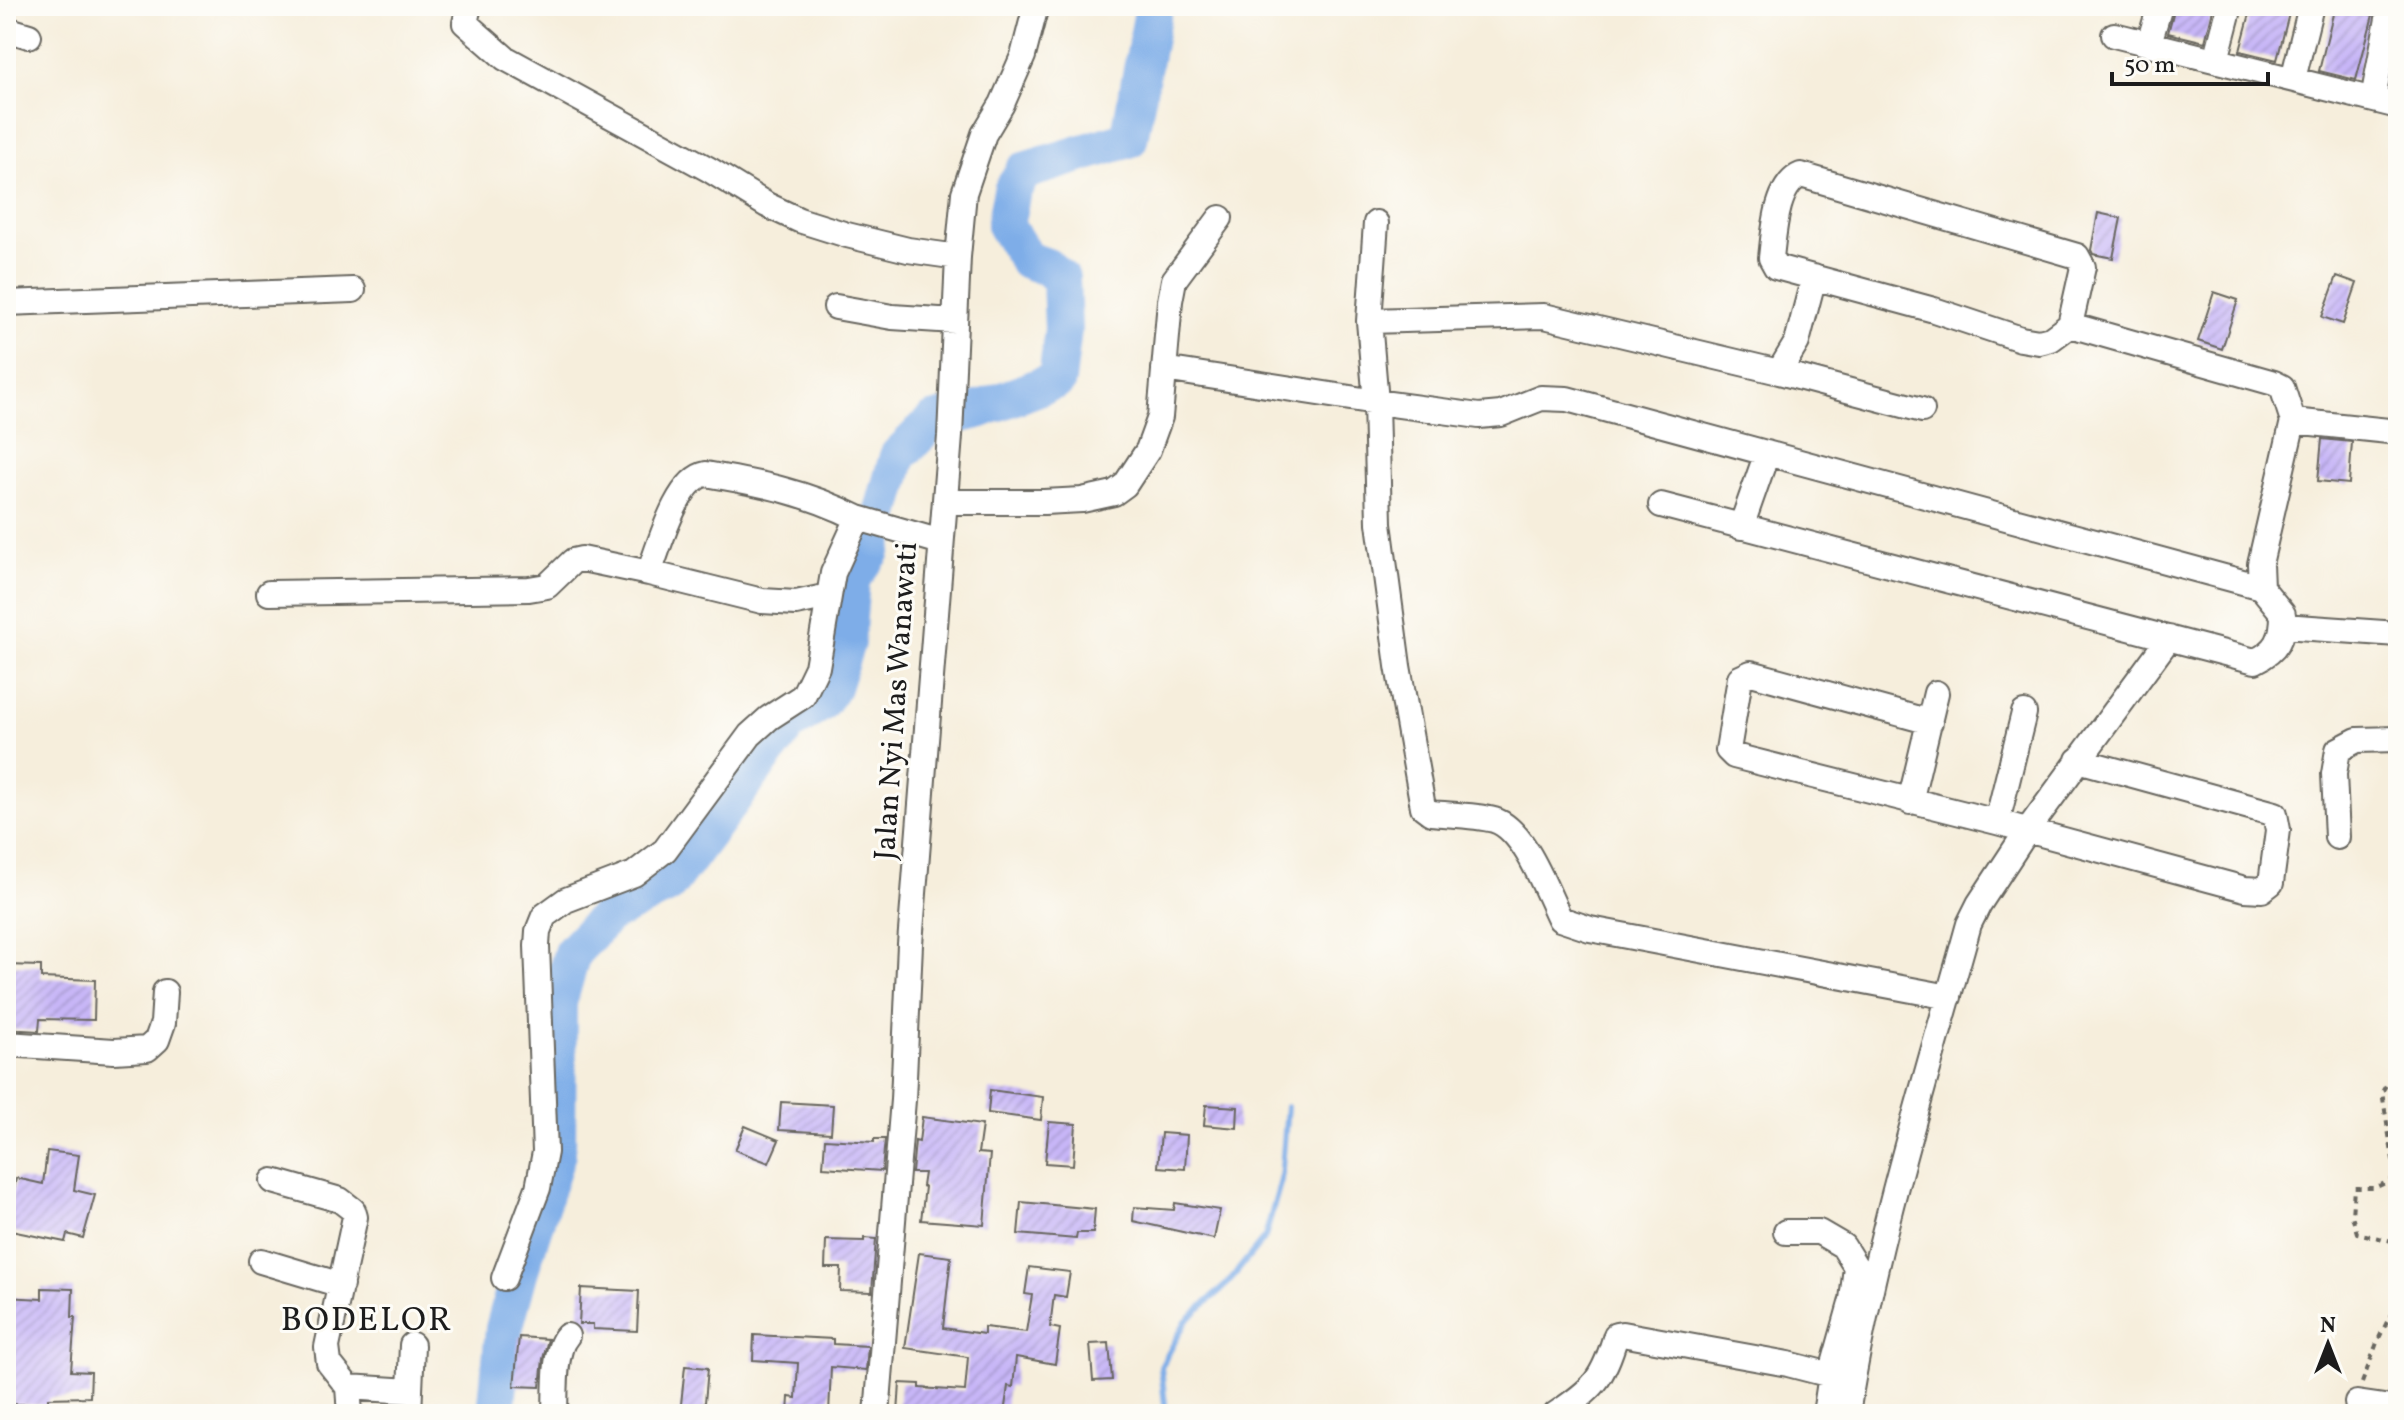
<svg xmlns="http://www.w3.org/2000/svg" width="2404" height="1420" viewBox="0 0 2404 1420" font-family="Vollkorn,serif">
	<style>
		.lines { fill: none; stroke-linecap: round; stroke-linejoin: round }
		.stream { stroke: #7eade8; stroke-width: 6 }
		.river { stroke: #7eade8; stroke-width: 38 }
		.building { fill: url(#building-hatch) }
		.minor-casing { stroke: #68665f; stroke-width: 28 }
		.path { stroke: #68665f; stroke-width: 4; stroke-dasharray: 6 6; stroke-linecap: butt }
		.minor { stroke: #fff; stroke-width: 24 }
		.labels { text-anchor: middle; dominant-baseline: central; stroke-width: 6; stroke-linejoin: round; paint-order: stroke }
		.street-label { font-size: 30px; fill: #1c1c1c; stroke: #fdfcf7 }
		.quarter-label { font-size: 34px; letter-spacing: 2px; fill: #1c1c1c; stroke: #fdfcf7 }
	</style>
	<defs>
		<pattern id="building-hatch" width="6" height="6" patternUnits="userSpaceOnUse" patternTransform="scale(2)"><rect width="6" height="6" fill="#c7b6f7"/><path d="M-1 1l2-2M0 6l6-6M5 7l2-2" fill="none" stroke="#aa9cd3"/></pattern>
	</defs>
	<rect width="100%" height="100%" fill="#fdfcf7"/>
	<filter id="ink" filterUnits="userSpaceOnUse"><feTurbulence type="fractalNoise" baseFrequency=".0125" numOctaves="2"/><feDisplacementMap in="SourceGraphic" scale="16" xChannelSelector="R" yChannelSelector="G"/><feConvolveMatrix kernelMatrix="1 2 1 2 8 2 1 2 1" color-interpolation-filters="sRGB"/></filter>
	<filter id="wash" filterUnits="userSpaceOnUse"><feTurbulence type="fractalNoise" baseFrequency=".006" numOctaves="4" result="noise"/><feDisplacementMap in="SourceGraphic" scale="32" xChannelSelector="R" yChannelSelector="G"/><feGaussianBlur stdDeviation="1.8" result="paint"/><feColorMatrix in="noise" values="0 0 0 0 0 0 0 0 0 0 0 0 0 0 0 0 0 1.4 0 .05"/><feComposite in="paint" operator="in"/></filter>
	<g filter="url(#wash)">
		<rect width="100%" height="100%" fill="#f6eedc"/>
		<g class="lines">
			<path class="stream" d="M1166 1414 1161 1367 1186 1321 1227 1284 1265 1237 1281 1180 1287 1107"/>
			<path class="river" d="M496 1414 504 1329 519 1273 557 1153 558 1003 572 953 608 915 668 885 788 725 819 704 832 687 846 642 851 579 872 551 898 456 933 421 978 410 1057 380 1063 329 1061 279 1047 267 1027 260 1005 225 1012 191 1024 171 1129 139 1154 6"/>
		</g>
		<g id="blocks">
			<path class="building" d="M2175 6H2214L2205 42 2168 33Z
				M2252 6H2291L2277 60 2240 51Z
				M2335 6 2373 15 2356 80 2319 71Z
				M2098 213 2121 218 2113 258 2093 254 2091 250Z
				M2337 276 2357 283 2343 324 2322 317Z
				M2214 292 2238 300 2222 349 2198 341Z
				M2322 439 2352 442 2349 484 2318 481Z
				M6 965 41 966V978L95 980 94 1020 40 1019 39 1031 6 1029Z
				M990 1090 1043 1097 1041 1120 988 1113Z
				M781 1102 833 1105 831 1133 779 1130Z
				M1206 1105 1238 1107 1237 1128 1204 1125Z
				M922 1117 982 1125 978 1153 990 1154 984 1225 921 1220 925 1187 922 1186 924 1173H912L915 1141 919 1142Z
				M1049 1122 1076 1124 1073 1165 1045 1163Z
				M745 1126 779 1140 769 1163 735 1150Z
				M1161 1133 1187 1135 1185 1169 1158 1167Z
				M825 1139 874 1142V1139H885L882 1171 823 1167Z
				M47 1151 79 1155 74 1190 95 1195 83 1238 67 1234 65 1242 6 1230 16 1178 43 1184Z
				M1021 1202 1095 1209 1093 1233H1077L1076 1239 1018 1234Z
				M1175 1203 1220 1210 1214 1239 1133 1221 1134 1207 1174 1210Z
				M864 1238 876 1239 872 1292 840 1291 841 1268H825L826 1240 864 1241Z
				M919 1253 951 1257 943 1328 984 1334V1327L1026 1332 1032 1295 1025 1294 1029 1267 1070 1272 1066 1297 1054 1295 1050 1327 1060 1329 1055 1364 1016 1357 1013 1387 1008 1386 1004 1414H898L900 1383 920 1384V1388L965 1391 968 1357 905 1348Z
				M42 1288 73 1289 72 1317H75L71 1371 91 1372 90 1397 48 1398V1405L6 1404V1297L42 1299Z
				M581 1288 639 1291 637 1331 593 1329V1324H579Z
				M754 1335 833 1339V1344L868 1346 866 1370 831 1367 829 1414H788L789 1397 796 1398 798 1363 753 1360Z
				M519 1337 548 1339 543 1359 540 1387 514 1386Z
				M1109 1343 1112 1380 1093 1381 1090 1344Z
				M685 1366 708 1368 704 1414H680Z"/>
		</g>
	</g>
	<g filter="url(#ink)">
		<use href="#blocks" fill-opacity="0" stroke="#68665f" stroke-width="2"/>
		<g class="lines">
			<g class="minor-casing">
				<path id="minor" d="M469 6 465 23 505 58 710 170 767 205 799 220 847 235 908 250 958 257
					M6 29 29 36
					M2114 35 2398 106
					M2149 43 2160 6
					M2216 60 2230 6
					M2293 79 2311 6
					M2373 99 2388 19
					M1801 175 2077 256 2083 267 2070 325 2051 339 2039 342 2021 339 1934 310 1776 267 1771 258C1774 233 1776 185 1801 175Z
					M1376 223 1369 321 1376 402 1379 523 1398 666 1423 807 1431 813C1451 815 1475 815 1494 820 1525 829 1547 893 1560 919L1590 929 1949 997
					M6 303 353 290
					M836 307 892 317 955 321
					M1369 321 1544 316 1779 372 1797 342 1814 277
					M2070 325 2274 383 2282 387 2293 421 2398 432
					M1164 369 1376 402 1479 416 1501 414 1541 398 1567 399 2261 587
					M1779 372 1922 410
					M945 502H1044L1082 500 1114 493 1125 485 1148 450 1160 417 1170 301 1174 280 1220 218
					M1661 505 2255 661C2277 651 2283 639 2283 614L2261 587 2260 564 2293 421
					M1741 527 1767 453
					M649 573C659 547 677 479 706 474 763 484 806 492 858 518
					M269 593 529 589 547 586 573 561 582 559 649 573 762 601 796 603 829 596
					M2283 626 2398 634
					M1930 722 1751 673 1740 678 1728 750 1734 756 1997 822 2245 889 2262 890 2271 883 2278 830 2275 814 2078 760
					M1910 802 1936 693
					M1997 822 2024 713
					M2337 837 2334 774 2338 750 2357 740 2398 739
					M6 1044 114 1051 147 1049 157 1040 163 1023 165 992
					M273 1181 340 1200 353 1210 355 1217 327 1347 329 1363 348 1387 350 1414
					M1786 1232H1819L1843 1246 1856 1267 1852 1300 1831 1375 1825 1414
					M261 1261 341 1285
					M504 1278 538 1188 545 1152 537 946 538 931 544 916 566 900 634 874 665 850 750 735 769 718 803 696 817 667 833 573 858 518 941 542
					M348 1387 410 1391
					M2357 1403 2398 1409
					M409 1414 412 1345
					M555 1414C556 1394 553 1351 567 1336
					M877 1414 903 1100 910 944 950 436 958 257 964 193 984 134 1002 104 1023 56 1036 6
					M1556 1414C1594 1388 1603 1380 1616 1335L1622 1334 1788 1364 1831 1375
					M1847 1414C1873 1248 1924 1086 1969 924L1979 904 2027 831 2169 638"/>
			</g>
			<path class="path" d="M2398 1065 2382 1092 2396 1178 2374 1188H2354L2352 1216 2357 1233 2392 1241 2398 1246
				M2362 1383 2378 1340 2398 1300"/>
			<use href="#minor" class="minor"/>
		</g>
	</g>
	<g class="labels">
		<g class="street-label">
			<text transform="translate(897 701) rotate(-86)">Jalan Nyi Mas Wanawati</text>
		</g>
		<g class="quarter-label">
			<text x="367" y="1321">BODELOR</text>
		</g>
	</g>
	<rect width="2404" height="1420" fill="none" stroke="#fdfcf7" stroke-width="32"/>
	<g transform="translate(2328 1344)" stroke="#fdfcf7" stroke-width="6" paint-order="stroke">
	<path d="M0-6L14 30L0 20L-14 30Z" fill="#1c1c1c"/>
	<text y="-12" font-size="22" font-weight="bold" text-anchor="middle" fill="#1c1c1c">N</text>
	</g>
	<path d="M2112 72v12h156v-12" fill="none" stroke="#1c1c1c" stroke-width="4"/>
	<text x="2124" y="72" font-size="24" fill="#1c1c1c" stroke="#fdfcf7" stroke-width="6" paint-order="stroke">50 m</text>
</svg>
